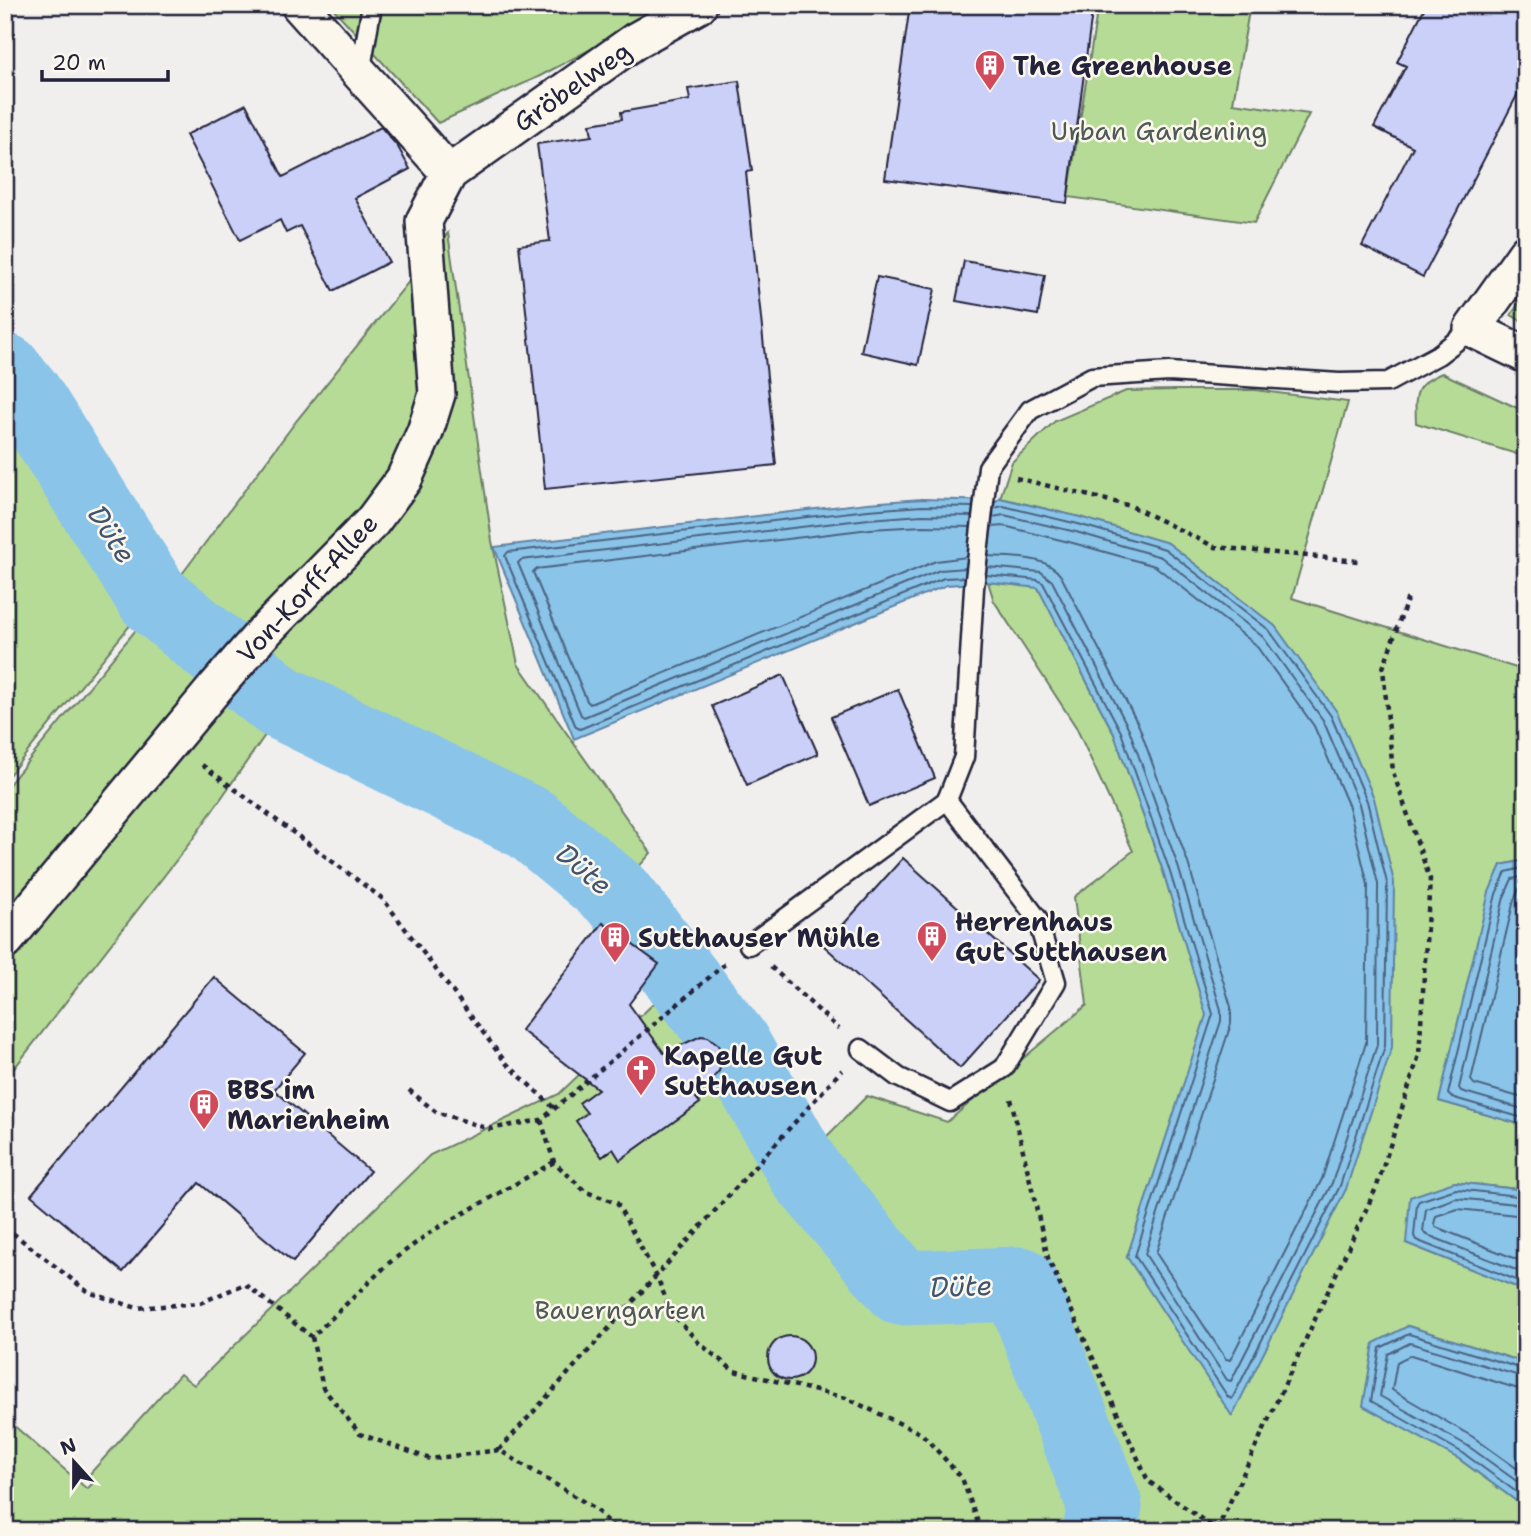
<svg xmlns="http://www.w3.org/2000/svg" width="1531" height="1536" viewBox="0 0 1531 1536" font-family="'Shantell Sans',sans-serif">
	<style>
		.green { fill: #b6db96; stroke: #6c7e68; stroke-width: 2 }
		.water { fill: #8ac4e9; stroke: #6083a3; stroke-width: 2 }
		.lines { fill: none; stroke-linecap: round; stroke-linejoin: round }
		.shore { stroke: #4c6381; stroke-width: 2 }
		.river { stroke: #8ac4e9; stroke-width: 75 }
		.building { fill: #cad0f8; stroke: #22223b; stroke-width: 2 }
		.service-casing { stroke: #22223b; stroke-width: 23 }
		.minor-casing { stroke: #22223b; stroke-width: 40 }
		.path { stroke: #22223b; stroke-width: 4.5; stroke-dasharray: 5 5; stroke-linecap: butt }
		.service { stroke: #fbf7ec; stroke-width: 18 }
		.minor { stroke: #fbf7ec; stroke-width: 35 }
		.labels { text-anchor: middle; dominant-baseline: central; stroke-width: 5; stroke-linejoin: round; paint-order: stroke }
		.poi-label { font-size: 26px; font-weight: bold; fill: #22223b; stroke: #fbf7ec; text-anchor: start }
		.street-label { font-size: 26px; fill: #22223b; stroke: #fbf7ec }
		.park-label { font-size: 26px; fill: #4e5a56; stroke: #fbf7ec }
		.water-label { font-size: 28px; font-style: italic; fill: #41536f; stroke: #fbf7ec }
	</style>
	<rect width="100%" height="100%" fill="#f1efee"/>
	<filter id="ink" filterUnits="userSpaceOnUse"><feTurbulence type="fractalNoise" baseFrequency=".0143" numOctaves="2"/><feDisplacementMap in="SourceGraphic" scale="14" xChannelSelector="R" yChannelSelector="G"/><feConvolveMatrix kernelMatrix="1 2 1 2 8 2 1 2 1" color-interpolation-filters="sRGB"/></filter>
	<g filter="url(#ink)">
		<path class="green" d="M330 5H675L538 77 438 123Z
			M1098 5H1250L1233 103 1309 114 1254 223 1068 197Z
			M448 233 492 541 518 664 651 853 608 902 277 718 192 840 5 1080V789L182 574 297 420Z
			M1526 293V323L1511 315Z
			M1442 373 1526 412V457L1416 423C1415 394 1413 385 1442 373Z
			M5 383 25 395 153 597 5 780Z
			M1176 390H1255L1348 402 1292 598 1526 671V860L1501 865 1439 1101 1526 1126V1190L1454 1182 1406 1243 1526 1291V1363L1408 1326 1459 1459 1526 1508V1531H1109L1114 1508 1026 1277 900 1274 807 1156 867 1096 947 1122 1087 1005 1074 897 1133 851 1076 727 994 601 988 582 1038 587 1114 734 1163 871 1207 1015 1127 1257 1346 1189 1080 517 1000 498 1012 462 1055 421 1126 391Z
			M674 984 727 1048 799 1178 899 1298 1014 1295 1093 1507 1088 1531H5V1418L87 1489 93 1483 86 1478 180 1374 194 1385 430 1155 559 1094Z"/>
		<path class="water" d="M1000 498 1080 517 1168 543 1275 626 1337 712 1374 798 1394 882 1392 1047 1346 1189 1232 1416 1127 1257 1206 1015 1163 871 1114 734 1038 588 988 582 947 585 574 739 494 547 867 503 922 499 996 501Z
			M1526 860V1126L1439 1101 1489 892 1501 865Z
			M1454 1182 1526 1190V1291L1406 1243 1410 1197Z
			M1408 1326 1526 1363V1508L1459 1459 1363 1406 1374 1343Z"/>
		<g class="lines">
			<path class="shore" d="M988 556C1012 558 1047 555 1061 576L1139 726 1188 863 1231 1007V1024L1156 1253 1226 1359 1230 1360 1322 1179 1366 1043 1368 885 1349 807 1314 726 1255 644 1155 566 1073 543 1004 526 992 527
				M967 557 936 561 590 704 587 701 533 572 536 569 870 529 923 526 971 527
				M987 567 1041 572 1052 581 1129 729 1178 866 1221 1010V1021L1145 1254 1227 1380 1231 1381 1332 1183 1377 1045 1378 884 1359 804 1323 720 1263 637 1161 557 1076 532 1004 515 993 517
				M966 568 940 570 584 717 581 715 518 563 521 560 869 519 922 515 972 516
				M986 575 1038 580 1043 583 1121 732 1169 869 1213 1014 1135 1256 1228 1397 1232 1399 1340 1186 1385 1046 1387 883 1367 801 1331 716 1269 630 1165 549 1078 524 1003 506 994 508
				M965 577 944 578 580 729 576 727 505 556 508 552 868 510 922 506 973 507
				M1526 867 1506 872 1496 894 1448 1094 1451 1097 1526 1119
				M1526 876 1512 879 1504 897 1459 1088 1461 1091 1526 1110
				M1526 887 1519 889 1514 900 1471 1080 1474 1084 1526 1099
				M1526 1197 1456 1189 1419 1201 1417 1204 1414 1236 1416 1240 1526 1284
				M1526 1205 1456 1198 1426 1209 1423 1231 1425 1234 1526 1274
				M1526 1216 1458 1209 1436 1216 1434 1224 1436 1227 1526 1263
				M1526 1370 1409 1334 1380 1348 1371 1401 1463 1453 1526 1499
				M1526 1378 1410 1343 1388 1354 1380 1396 1468 1446 1526 1488
				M1526 1389 1515 1388 1411 1355 1397 1362 1392 1390 1473 1437 1526 1475"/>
			<path class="river" d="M5 371 25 395 153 597 278 701 531 824 618 896 732 1043 806 1174 902 1288 1020 1284 1105 1506 1100 1531"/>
		</g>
		<path class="building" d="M910 5H1093L1067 203 885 179Z
			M1426 5H1526V78L1423 277 1362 246 1413 147 1374 127 1406 66 1397 62Z
			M739 81 752 171 746 172 776 465 545 489 519 245 550 241 537 144 592 136 590 124 622 119 621 112 690 100 688 89Z
			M246 104 283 177 381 127 398 147 410 169 355 198 389 262 333 291 300 226 286 233 280 220 240 240 186 135Z
			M964 261 1045 275 1038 315 956 301Z
			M877 277 935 289 918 365 861 352Z
			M783 675 818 754 747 785 712 706Z
			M898 689 935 778 869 806 831 717Z
			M903 858 1039 980 960 1068 824 946Z
			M603 923 659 964 629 1004 664 1053 701 1036 708 1037 719 1045 723 1058 719 1071 696 1098 700 1103 620 1160 613 1149 602 1157 576 1121 587 1113 579 1103 598 1089 521 1030Z
			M214 977 305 1053 274 1090 370 1171 293 1262 199 1183 123 1272 31 1195Z
			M768 1358a22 22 0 1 1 44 0a22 22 0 1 1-44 0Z"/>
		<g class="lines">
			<g class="service-casing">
				<path id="service" d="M360 74 372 5
					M749 945 947 800 964 757 974 588 988 467 1030 410 1092 377 1169 372 1339 383 1388 382 1438 355 1472 329
					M861 1049 898 1077 950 1102 1004 1068 1056 982 1037 918 947 800"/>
			</g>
			<g class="minor-casing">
				<path id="minor" d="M299 5 449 173
					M1526 253 1472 329 1526 355
					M5 941 215 688 262 634 372 522 404 479 425 432 437 394 424 221 449 173 635 41 699 5"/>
			</g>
			<path class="path" d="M1516 395 1526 399
				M1016 478 1131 506 1215 547 1358 561
				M202 765 383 899 506 1063 554 1108
				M771 967 839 1029
				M409 1090 436 1112 489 1129 541 1120 725 964
				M1011 1099 1048 1258 1148 1481 1217 1530
				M541 1120 554 1162 586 1192 617 1203 657 1277 671 1312 699 1343 734 1371 846 1398 922 1434 962 1478 981 1531
				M5 1227 88 1292 137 1308 200 1303 245 1284 312 1337 389 1263 432 1231 554 1162
				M312 1337 323 1388 360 1434 430 1459 499 1450 594 1508 618 1531
				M499 1450 842 1070
				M1217 1530 1377 1186 1419 1055 1430 879 1393 772 1383 668 1409 594"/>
			<use href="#service" class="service"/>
			<use href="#minor" class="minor"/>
		</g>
	</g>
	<defs>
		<g id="building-pin" transform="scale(1.575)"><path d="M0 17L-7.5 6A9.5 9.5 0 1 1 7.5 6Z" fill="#d1495b" stroke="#fbf7ec"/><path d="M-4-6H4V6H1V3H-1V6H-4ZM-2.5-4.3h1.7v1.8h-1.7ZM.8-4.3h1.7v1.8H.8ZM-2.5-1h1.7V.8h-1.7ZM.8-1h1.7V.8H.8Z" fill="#fff"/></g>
		<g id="church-pin" transform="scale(1.575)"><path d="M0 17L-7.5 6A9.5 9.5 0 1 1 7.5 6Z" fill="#d1495b" stroke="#fbf7ec"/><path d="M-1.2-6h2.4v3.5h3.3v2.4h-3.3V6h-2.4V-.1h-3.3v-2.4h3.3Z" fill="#fff"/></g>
	</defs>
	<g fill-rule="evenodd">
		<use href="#building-pin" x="990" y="65"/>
		<use href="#building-pin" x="932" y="936"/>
		<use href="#building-pin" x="615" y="937"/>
		<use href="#church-pin" x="641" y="1070"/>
		<use href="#building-pin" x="204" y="1104"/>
	</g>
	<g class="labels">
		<g class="poi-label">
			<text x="1013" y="65">The Greenhouse</text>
			<text x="955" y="921">Herrenhaus<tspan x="955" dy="30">Gut Sutthausen</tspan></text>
			<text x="638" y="937">Sutthauser Mühle</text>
			<text x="664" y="1055">Kapelle Gut<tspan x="664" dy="30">Sutthausen</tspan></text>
			<text x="227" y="1089">BBS im<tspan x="227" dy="30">Marienheim</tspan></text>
		</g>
		<g class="street-label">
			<text transform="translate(572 86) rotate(-35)">Gröbelweg</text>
			<text transform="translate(307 588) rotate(-47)">Von-Korff-Allee</text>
		</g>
		<g class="park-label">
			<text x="1159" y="130">Urban Gardening</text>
			<text x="620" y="1309">Bauerngarten</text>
		</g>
		<g class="water-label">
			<text transform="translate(112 534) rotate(57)">Düte</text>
			<text transform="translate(584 869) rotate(40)">Düte</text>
			<text transform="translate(961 1286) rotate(-2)">Düte</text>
		</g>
	</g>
	<rect width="1531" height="1536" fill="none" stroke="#fbf7ec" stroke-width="28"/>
	<rect x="14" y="14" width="1503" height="1508" fill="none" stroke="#22223b" stroke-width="2.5" filter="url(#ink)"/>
	<g transform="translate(74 1462) rotate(339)" stroke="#fbf7ec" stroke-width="5" paint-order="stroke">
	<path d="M0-5L12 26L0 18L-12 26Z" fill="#22223b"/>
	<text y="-10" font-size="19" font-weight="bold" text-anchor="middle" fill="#22223b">N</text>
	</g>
	<path d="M42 70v10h126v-10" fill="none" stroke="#22223b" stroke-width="3.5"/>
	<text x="52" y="70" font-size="21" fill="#22223b" stroke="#fbf7ec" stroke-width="5" paint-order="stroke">20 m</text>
</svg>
